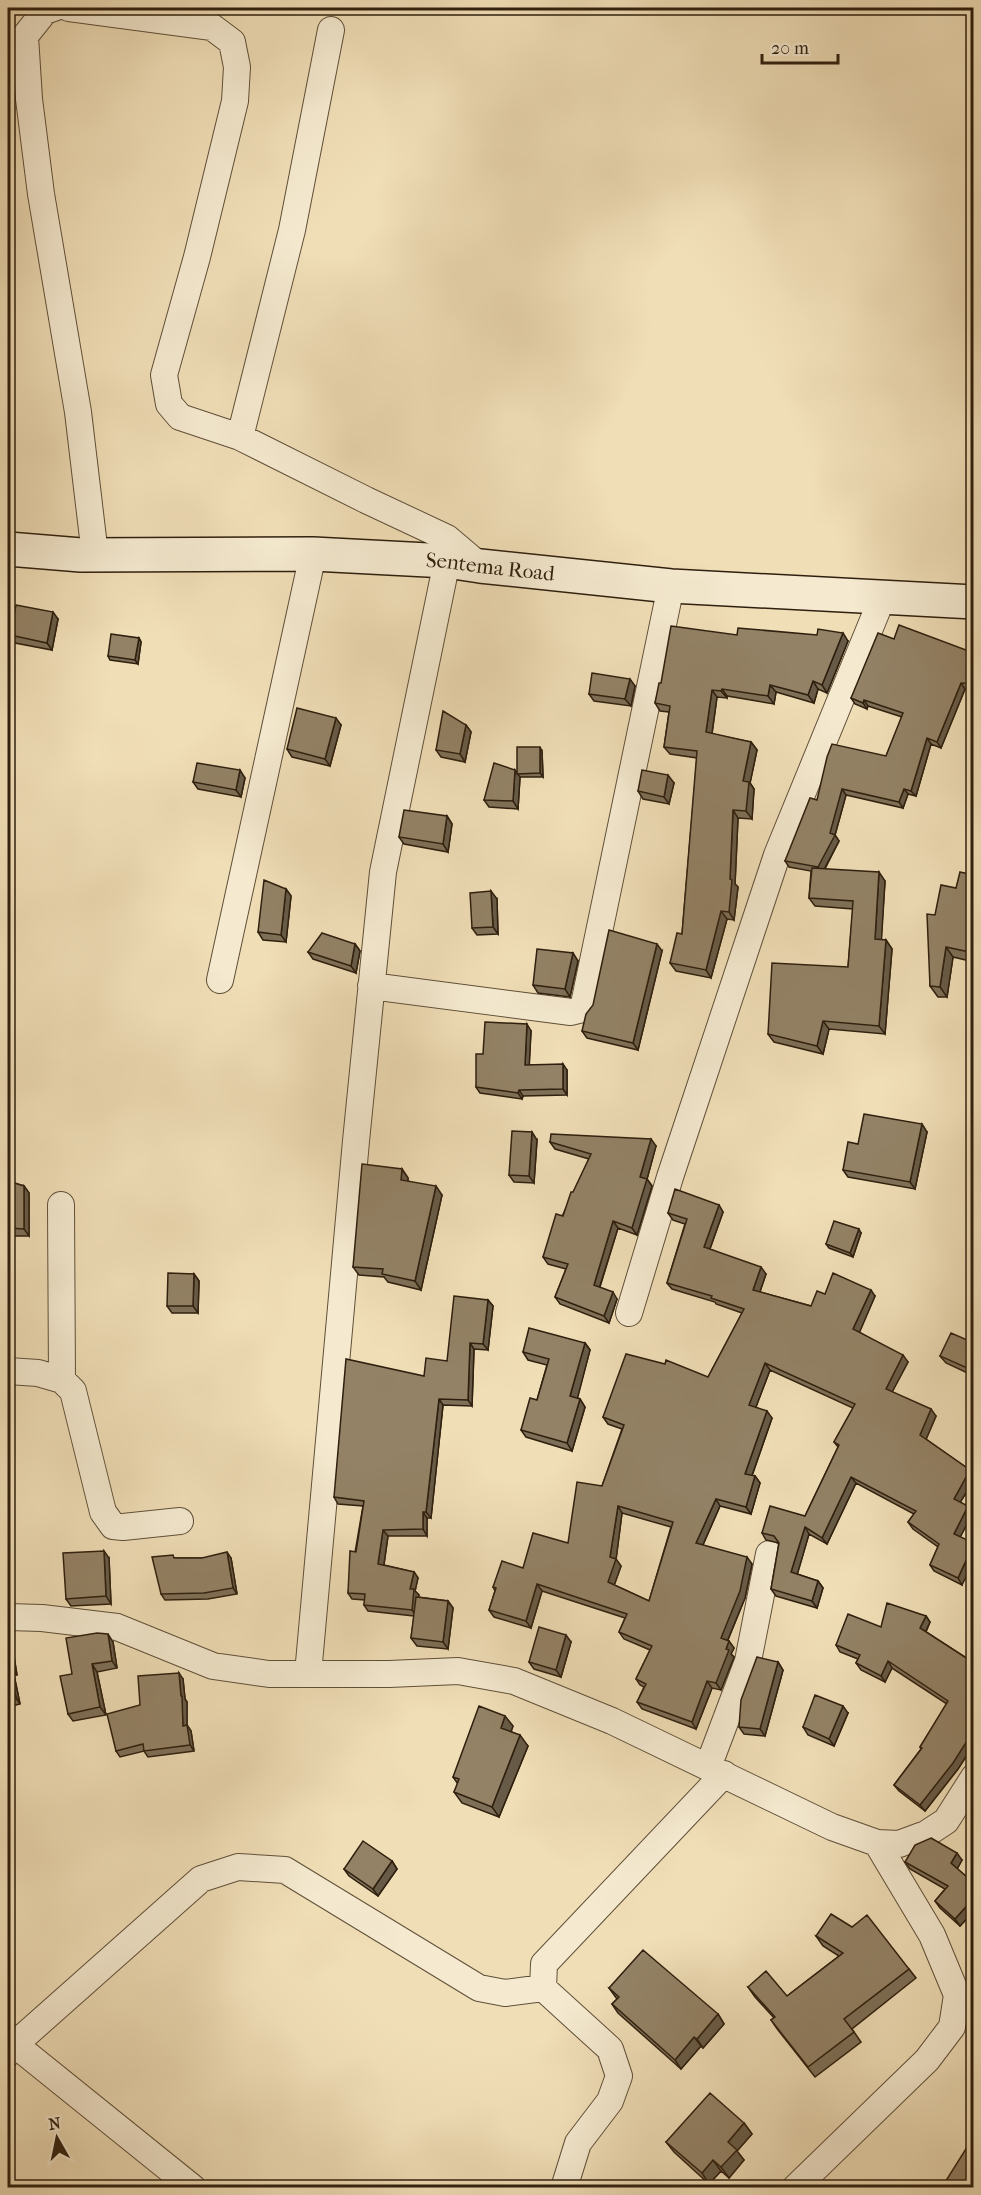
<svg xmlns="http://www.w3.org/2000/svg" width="981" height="2195" viewBox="0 0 981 2195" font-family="'IM FELL French Canon',serif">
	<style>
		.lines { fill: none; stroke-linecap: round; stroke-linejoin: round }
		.street-casing { stroke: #5f4f38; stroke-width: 28 }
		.secondary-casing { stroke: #2f1f0e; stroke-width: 36 }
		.street { stroke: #f5ead0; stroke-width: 26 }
		.secondary { stroke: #f5ead0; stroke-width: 33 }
		.wall { fill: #7e7058; stroke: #2f1f0e; stroke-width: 1.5; fill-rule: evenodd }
		.shaded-wall { fill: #675b47; stroke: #2f1f0e; stroke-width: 1.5 }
		.building { fill: #938266; stroke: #2f1f0e; stroke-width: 1.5; fill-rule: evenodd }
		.labels { text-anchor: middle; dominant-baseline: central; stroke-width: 4.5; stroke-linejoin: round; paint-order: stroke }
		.street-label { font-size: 21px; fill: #2f1f0e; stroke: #f5ead0 }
	</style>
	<rect width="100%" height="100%" fill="#f0deb7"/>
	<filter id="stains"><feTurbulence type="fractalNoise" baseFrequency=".00333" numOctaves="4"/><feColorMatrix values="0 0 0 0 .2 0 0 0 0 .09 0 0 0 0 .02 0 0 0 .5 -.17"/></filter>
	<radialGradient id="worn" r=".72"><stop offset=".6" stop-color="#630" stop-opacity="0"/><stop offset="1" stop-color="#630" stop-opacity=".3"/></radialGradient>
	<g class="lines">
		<g class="street-casing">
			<path id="street" d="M54 8 45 11 25 36 29 99 41 194 78 412 95 555
				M69 8 212 27 232 42 237 67 235 101 197 257 164 375 169 404 180 417 240 437 366 500 447 538 480 566
				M240 437 292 230 331 30
				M220 980 313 554
				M371 986 571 1012 583 1009 671 586
				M61 1205 62 1380
				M629 1313 670 1177 777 855 883 596
				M8 1371 38 1373 62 1380 73 1391 103 1512 113 1526 123 1527 180 1521
				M8 1617 42 1618 117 1627 213 1666 269 1674H389L458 1671 514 1681 612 1721 832 1827 877 1843 899 1844 926 1834 946 1821 974 1777
				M308 1674 356 1141 383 872 447 561
				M708 1767 748 1661 769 1554
				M8 2039 193 2188
				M8 2053 14 2045 201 1879 238 1867 285 1870 479 1988 505 1993 543 1988
				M564 2188 578 2143 610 2101 619 2076 610 2049 543 1988 544 1964 724 1774
				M795 2188 927 2060 952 2027 957 1995 932 1935 877 1843"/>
		</g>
		<g class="secondary-casing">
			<g id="secondary">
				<path id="s1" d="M8 549 81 555 313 554 447 561 480 566 671 586 974 602"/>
			</g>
		</g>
		<use href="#street" class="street"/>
		<use href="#secondary" class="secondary"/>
	</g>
	<path class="wall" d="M58 619 52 650 15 643 10 635Z
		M737 635 848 641 827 693 818 689 814 703 776 692 774 704 727 696V698L717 697 712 734 751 742 757 750 750 783 754 789 752 819 738 818 735 884 738 887 734 920 727 919 711 978 676 971 670 963 682 934 697 758 670 754 664 747 669 712 660 711 655 703 661 683Z
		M139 638 141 642 138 664 110 660 108 656Z
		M894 639 974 653V690L965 689 941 748 931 744 916 796 908 794 903 808 846 795 835 835 839 841 825 869 885 881 881 940H886L892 949 885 1034 829 1029 823 1054 774 1042 768 1034 848 967 853 909 815 906 809 898 811 871 789 867 785 861 817 800 886 756 902 717 868 706 867 709 855 704 851 698Z
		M635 686 631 706 594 701 589 694Z
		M341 725 330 766 292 757 287 749Z
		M466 725 471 732 465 762 441 757 436 750Z
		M542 751 543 777H520L518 809 489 807 484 800 517 774Z
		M245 778 241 797 198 789 193 782Z
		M674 783 669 804 643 799 638 791Z
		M447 816 452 824 448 852 404 844 399 837Z
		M974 875V962L953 957 947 997H938L930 986 935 915 956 888Z
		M286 889 291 896 286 942 263 940 258 932Z
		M497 899 498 934 477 935 472 928Z
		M355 944 360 951 356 973 313 959 308 952Z
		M662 951 638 1050 587 1038 582 1031Z
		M578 961 570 997 538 993 533 985Z
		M531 1031 529 1065 567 1070V1095L523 1096 522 1099 480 1093 476 1087 483 1054Z
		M927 1132 915 1189 848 1177 843 1170 858 1144Z
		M537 1140 534 1183 514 1182 509 1175Z
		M550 1142 656 1146 647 1179 652 1186 637 1235 618 1228 600 1287 617 1299 609 1323 560 1304 555 1297 566 1269 548 1264 543 1257 589 1159 555 1149Z
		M402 1169 408 1178V1181L442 1195 421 1290 388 1282 384 1277 359 1275 353 1267Z
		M8 1181 24 1186 29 1193V1236H8Z
		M719 1205 723 1212 710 1249 766 1274 760 1292 811 1306 825 1294 875 1296 859 1332 908 1362 892 1392 936 1416 926 1439 970 1470 974 1474V1480L960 1502 973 1513 960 1537 962 1585 934 1571 930 1565 938 1547 913 1529 908 1522 914 1514 856 1483 827 1544 809 1534 797 1574 818 1581 823 1588 817 1608 776 1596 771 1589 779 1543 766 1540 762 1533 805 1516 838 1447 834 1442 853 1408 770 1370 756 1407 772 1418 752 1476H755L760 1483 751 1514 720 1506 703 1545 752 1564 745 1598 728 1640 734 1648 731 1654 734 1657 721 1690 712 1688 696 1729 642 1709 637 1702 644 1687 640 1685 636 1679 650 1650 624 1639 619 1632 625 1618 542 1591 531 1628 494 1617 489 1610 495 1591 493 1587 523 1568 568 1543 602 1486 622 1429 608 1424 603 1417 708 1377 742 1313 716 1304 715 1302 672 1289 667 1283 685 1224 673 1220 668 1213ZM622 1513 671 1527 649 1601 614 1585 621 1566 616 1559Z
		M861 1233 853 1257 829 1248 826 1244Z
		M194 1274 199 1281 198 1313H172L167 1306Z
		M488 1300 493 1306 488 1350 474 1349 472 1406 443 1405 431 1518H427V1536H388L384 1565 414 1572 418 1578 415 1591 419 1595 418 1597 448 1601 453 1608 448 1649 417 1646 411 1638 414 1616 368 1611 364 1605 365 1600 352 1599 348 1593 363 1506 338 1504 334 1497 447 1361Z
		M585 1343 590 1350 577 1398 580 1399 585 1407 572 1451 526 1437 521 1430 537 1400 547 1365 528 1360 523 1352Z
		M974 1343V1376L946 1363 940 1356Z
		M109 1558 111 1604 71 1606 66 1599Z
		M175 1558H231L237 1594 208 1599 165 1600 161 1594Z
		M926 1616 930 1622 926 1632 974 1663V1744L958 1769 925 1811 899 1791 894 1785 921 1749 920 1747 947 1704 892 1668 885 1682 861 1670 856 1663 858 1659 840 1652 836 1645 881 1627Z
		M8 1628 10 1632 17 1675H14L20 1704 8 1707Z
		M113 1642 117 1668 97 1672 106 1715 73 1721 68 1714 72 1674Z
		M571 1642 561 1677 534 1669 529 1662Z
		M778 1662 783 1670 765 1736 744 1734 739 1727Z
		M183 1679 185 1699 187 1702V1725L191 1731 194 1751 148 1757 144 1751 120 1757 116 1751 140 1705Z
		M848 1713 834 1746 808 1735 803 1727Z
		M513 1726 511 1731 528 1746 499 1817 462 1803 454 1792 458 1784 453 1777Z
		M962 1860 957 1869 974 1883V1911L960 1926 940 1908 935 1901 945 1889 910 1869 905 1862Z
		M392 1861 397 1869 378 1896 349 1876 344 1869Z
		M816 1936 909 1969 916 1978 852 2029 861 2042 815 2077 778 2030 771 2020 774 2018 755 1997 748 1987 787 1996 839 1956 823 1946Z
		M609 1988 718 2014 724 2024 703 2048 701 2046 681 2069 618 2013 612 2004 617 1999Z
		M744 2123 752 2134 737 2151 744 2160 729 2178 721 2171 709 2184 674 2152 666 2142Z"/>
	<path class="shaded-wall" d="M53 612 58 619 52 650 47 643Z
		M843 633 848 641 827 693 822 685Z
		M139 638 141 642 138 664 135 660Z
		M630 679 635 686 631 706 625 699Z
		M813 681 818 689 814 703 808 695Z
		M961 683 965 689 941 748 937 742Z
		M770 685 776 692 774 704 768 696Z
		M722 689 727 696V698L721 691Z
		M712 690 717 697 711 740 706 732Z
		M864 700 868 706 867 709 863 703Z
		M336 718 341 725 330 766 325 759Z
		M466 725 471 732 465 762 460 754Z
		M927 738 931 744 916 796 911 791Z
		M751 742 757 750 750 783 754 789 752 819 746 811 743 781Z
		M540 747 542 751 543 777 540 773Z
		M240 770 245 778 241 797 236 790Z
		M515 770 520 777 518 809 513 801Z
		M668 775 674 783 669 804 664 797Z
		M842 789 846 795 835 835 839 841 822 873 818 867Z
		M904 789 908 794 903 808 899 802Z
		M733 810 738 818 735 884 738 887 734 920 729 912 730 879Z
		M447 816 452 824 448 852 443 844Z
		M879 872 885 881 881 948 875 939Z
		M286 889 291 896 286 942 281 935Z
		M491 891 497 899 498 934 493 927Z
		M721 911 727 919 711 978 706 970Z
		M886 940 892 949 885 1034 879 1026Z
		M355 944 360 951 356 973 351 966Z
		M657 944 662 951 638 1050 633 1043Z
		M946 947 953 957 947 997 940 987Z
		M573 953 578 961 570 997 565 989Z
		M823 1021 829 1029 823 1054 817 1046Z
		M527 1024 531 1031 529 1071 525 1065Z
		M563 1064 567 1070V1095L563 1089Z
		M519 1090 523 1096 522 1099 518 1093Z
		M922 1124 927 1132 915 1189 910 1182Z
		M532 1132 537 1140 534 1183 529 1176Z
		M651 1139 656 1146 647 1179 652 1186 637 1235 632 1228 640 1177Z
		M402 1169 408 1178 407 1188 401 1180Z
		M24 1186 29 1193V1236L24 1229Z
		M436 1186 442 1195 421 1290 415 1281Z
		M719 1205 723 1212 708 1254 704 1247Z
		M613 1221 618 1228 598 1292 594 1285Z
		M859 1229 861 1233 853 1257 850 1253Z
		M761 1267 766 1274 758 1297 753 1290Z
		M194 1274 199 1281 198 1313 193 1306Z
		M871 1290 875 1296 858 1336 853 1329Z
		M613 1292 617 1299 609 1323 604 1316Z
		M488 1300 493 1306 488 1350 483 1344Z
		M470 1343 474 1349 472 1406 468 1400Z
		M585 1343 590 1350 576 1404 570 1396Z
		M903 1355 908 1362 890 1396 886 1389Z
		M765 1363 770 1370 754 1412 749 1405Z
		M439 1399 443 1405 431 1518 426 1512Z
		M580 1399 585 1407 572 1451 567 1443Z
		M931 1409 936 1416 925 1442 920 1435Z
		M767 1411 772 1418 750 1481 745 1474Z
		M8 1420 11 1425V1449L8 1444Z
		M970 1470 974 1474V1480L958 1506 954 1499Z
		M755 1476 760 1483 751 1514 746 1507Z
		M851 1477 856 1483 827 1544 822 1538Z
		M716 1499 720 1506 701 1549 696 1543Z
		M618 1506 622 1513 616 1560V1559L621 1566 613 1589 608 1582 610 1557Z
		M968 1506 973 1513 958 1541 954 1534Z
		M423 1512 427 1518V1536L423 1529Z
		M805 1527 809 1534 796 1579 791 1572Z
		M383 1530 388 1536 383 1570 378 1564Z
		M974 1544V1561L962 1585 958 1578Z
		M104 1551 109 1558 111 1604 106 1596Z
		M227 1552 231 1558 237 1594 233 1588Z
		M747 1557 752 1564 745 1598 726 1644 721 1638Z
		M414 1572 418 1578 415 1591 419 1595 416 1616 412 1610 410 1589Z
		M818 1581 823 1588 817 1608 812 1601Z
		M537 1584 542 1591 531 1628 526 1621Z
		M448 1601 453 1608 448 1649 443 1642Z
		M926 1616 930 1622 924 1635 920 1628Z
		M8 1628 10 1632 17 1675 13 1669 8 1636Z
		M108 1634 113 1642 117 1668 112 1661Z
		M566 1635 571 1642 561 1677 556 1670Z
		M729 1641 734 1648 731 1654 734 1657 721 1690 716 1683 726 1649Z
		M888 1661 892 1668 885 1682 881 1676Z
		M778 1662 783 1670 765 1736 760 1729Z
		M92 1664 97 1672 106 1715 100 1707Z
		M10 1669 14 1675 20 1704 16 1698Z
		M179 1673 183 1679 185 1699 187 1702V1725L191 1731 194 1751 190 1745 183 1726Z
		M707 1681 712 1688 696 1729 692 1722Z
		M843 1706 848 1713 834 1746 829 1739Z
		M505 1716 513 1726 509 1738 501 1728Z
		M974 1730V1744L958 1769 925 1811 920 1805Z
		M520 1735 528 1746 499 1817 492 1807Z
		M957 1853 962 1860 956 1871 951 1863Z
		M392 1861 397 1869 378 1896 373 1889Z
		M972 1900 974 1901V1911L960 1926 955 1919Z
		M718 2014 724 2024 703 2048 697 2039Z
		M694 2037 701 2046 681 2069 675 2060Z
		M744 2123 752 2134 737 2151 744 2160 729 2178 721 2167 728 2142Z
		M713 2160 721 2171 709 2184 702 2173Z"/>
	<path class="building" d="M16 605 53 612 47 643 10 635Z
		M899 625 974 653V684L961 683 937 742 927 738 911 791 904 789 899 802 842 789 830 833 835 835 818 867 785 861 810 798 817 800 827 757 832 744 886 756 903 713 864 700 863 703 851 698 878 633 894 639Z
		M671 626 737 635 738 628 817 635 818 629 843 633 822 685 813 681 808 695 770 685 768 696 722 689 721 691 712 690 706 732 751 742 743 781 749 782 746 811 733 810 730 879 732 880 729 912 721 911 706 970 670 963 677 933 682 934 697 751 664 747 670 706 655 703 659 683H661Z
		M111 634 139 638 135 660 108 656Z
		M592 673 630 679 625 699 589 694Z
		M297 708 336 718 325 759 287 749Z
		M443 711 466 725 460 754 436 750Z
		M517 747H540V773L517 774Z
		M197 763 240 770 236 790 193 782Z
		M494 763 515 770 513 801 484 800Z
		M642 770 668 775 664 797 638 791Z
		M404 810 447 816 443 844 399 837Z
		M812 868 879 872 875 939 886 940 879 1026 823 1021 817 1046 768 1034 772 963 848 967 853 901 809 898Z
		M960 872 974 875V953L946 947 940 987 930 986 927 914 935 915 941 885 956 888Z
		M264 880 286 889 281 935 258 932Z
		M491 891 493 927 472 928 470 893Z
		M609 930 657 944 633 1043 582 1031 586 1014 593 1005Z
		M322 933 355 944 351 966 308 952Z
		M537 949 573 953 565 989 533 985Z
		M485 1022 527 1024 525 1065 563 1064V1089L519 1090 518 1093 476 1087V1054H483Z
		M864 1114 922 1124 910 1182 843 1170 848 1142 858 1144Z
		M512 1131 532 1132 529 1176 509 1175Z
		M551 1134 651 1139 640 1177 647 1179 632 1228 613 1221 594 1285 613 1292 604 1316 555 1297 568 1264 543 1257 556 1214 563 1216 571 1192H573L591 1154 550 1142Z
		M362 1164 402 1169 401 1180 436 1186 415 1281 382 1274 383 1269 353 1267Z
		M8 1181 24 1186V1229L8 1228Z
		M675 1189 719 1205 704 1247 761 1267 753 1290 811 1306 817 1291 825 1294 833 1273 871 1290 853 1329 903 1355 886 1389 931 1409 920 1435 970 1470 954 1499 968 1506 954 1534 974 1543 958 1578 930 1565 939 1544 908 1522 916 1511 851 1477 822 1538 805 1527 791 1572 818 1581 812 1601 771 1589 779 1543 774 1536 762 1533 770 1506 805 1516 839 1445 834 1442 855 1404 765 1363 749 1405 767 1411 745 1474 755 1476 746 1507 716 1499 696 1543 747 1557 740 1591 721 1638 729 1641 726 1649 729 1650 716 1683 707 1681 692 1722 637 1702 646 1684 636 1679 652 1646 619 1632 627 1614 537 1584 526 1621 489 1610 496 1588 493 1587 502 1561 523 1568 533 1533 568 1543 577 1482 602 1486 624 1425 603 1417 626 1354 665 1364 666 1360 708 1377 744 1309 711 1298 712 1296 667 1283 687 1219 668 1213ZM618 1506 673 1522 649 1601 608 1582 616 1559 610 1557Z
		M834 1221 859 1229 850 1253 826 1244Z
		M168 1273 194 1274 193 1306H167Z
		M454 1296 488 1300 483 1344 470 1343 468 1400 439 1399 426 1512H423V1529L383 1530 378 1564 414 1572 410 1589H414L412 1610 364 1605 365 1594 348 1593 350 1551 356 1552 364 1501 334 1497 346 1359 424 1376 426 1358 447 1361Z
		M529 1328 585 1343 570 1396 580 1399 567 1443 521 1430 530 1398 537 1400 549 1359 523 1352Z
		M951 1333 974 1343V1371L940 1356Z
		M104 1551 106 1596 66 1599 63 1553Z
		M227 1552 233 1588 204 1593 161 1594 152 1557 173 1555 174 1558H202Z
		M416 1597 448 1601 443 1642 411 1638Z
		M887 1603 926 1616 920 1628 974 1663V1730L953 1763 920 1805 894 1785 922 1748 920 1747 948 1701 888 1661 881 1676 856 1663 860 1655 836 1645 848 1614 881 1627Z
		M539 1627 566 1635 556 1670 529 1662Z
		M97 1633 108 1634 112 1661 92 1664 100 1707 68 1714 60 1676 72 1674 66 1638Z
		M8 1636 13 1669H10L16 1698 8 1700Z
		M757 1657 778 1662 760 1729 739 1727 741 1700Z
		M179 1673 181 1696H182L183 1726 187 1725 190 1745 144 1751 143 1744 116 1751 107 1714 140 1705 138 1676Z
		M815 1695 843 1706 829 1739 803 1727Z
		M479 1706 505 1716 501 1728 520 1735 492 1807 454 1792 459 1779 453 1777Z
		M931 1838 957 1853 951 1863 974 1883V1900H972L955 1919 935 1901 948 1886 905 1862 915 1845Z
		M363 1841 392 1861 373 1889 344 1869Z
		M831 1914 852 1927 867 1915 909 1969 844 2019 854 2032 808 2067 771 2020 775 2017 748 1987 766 1971 787 1996 843 1953 816 1936Z
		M643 1950 718 2014 697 2039 694 2037 675 2060 612 2004 619 1997 609 1988Z
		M710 2093 744 2123 728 2142 737 2150 721 2167 713 2160 702 2173 666 2142Z
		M969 2144 974 2147V2187H942Z
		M810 2182 816 2187H803Z"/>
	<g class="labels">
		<g class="street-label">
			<text stroke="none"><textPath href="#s1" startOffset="483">Sentema Road</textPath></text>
		</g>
	</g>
	<rect width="981" height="2195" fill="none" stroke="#f0deb7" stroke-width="30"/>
	<rect x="9" y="9" width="963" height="2177" fill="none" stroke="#2f1f0e" stroke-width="3"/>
	<rect x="15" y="15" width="951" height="2165" fill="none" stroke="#2f1f0e" stroke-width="1.5"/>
	<g transform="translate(57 2138) rotate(351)" stroke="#f5ead0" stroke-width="4.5" paint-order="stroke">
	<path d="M0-4.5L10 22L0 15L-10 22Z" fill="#2f1f0e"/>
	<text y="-9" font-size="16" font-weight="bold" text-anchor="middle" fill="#2f1f0e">N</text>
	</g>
	<path d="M762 54v9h76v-9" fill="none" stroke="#2f1f0e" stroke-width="3"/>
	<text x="771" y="54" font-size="18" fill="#2f1f0e" stroke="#f5ead0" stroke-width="4.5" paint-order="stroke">20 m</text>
	<rect width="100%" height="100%" filter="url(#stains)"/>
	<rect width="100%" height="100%" fill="url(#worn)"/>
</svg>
